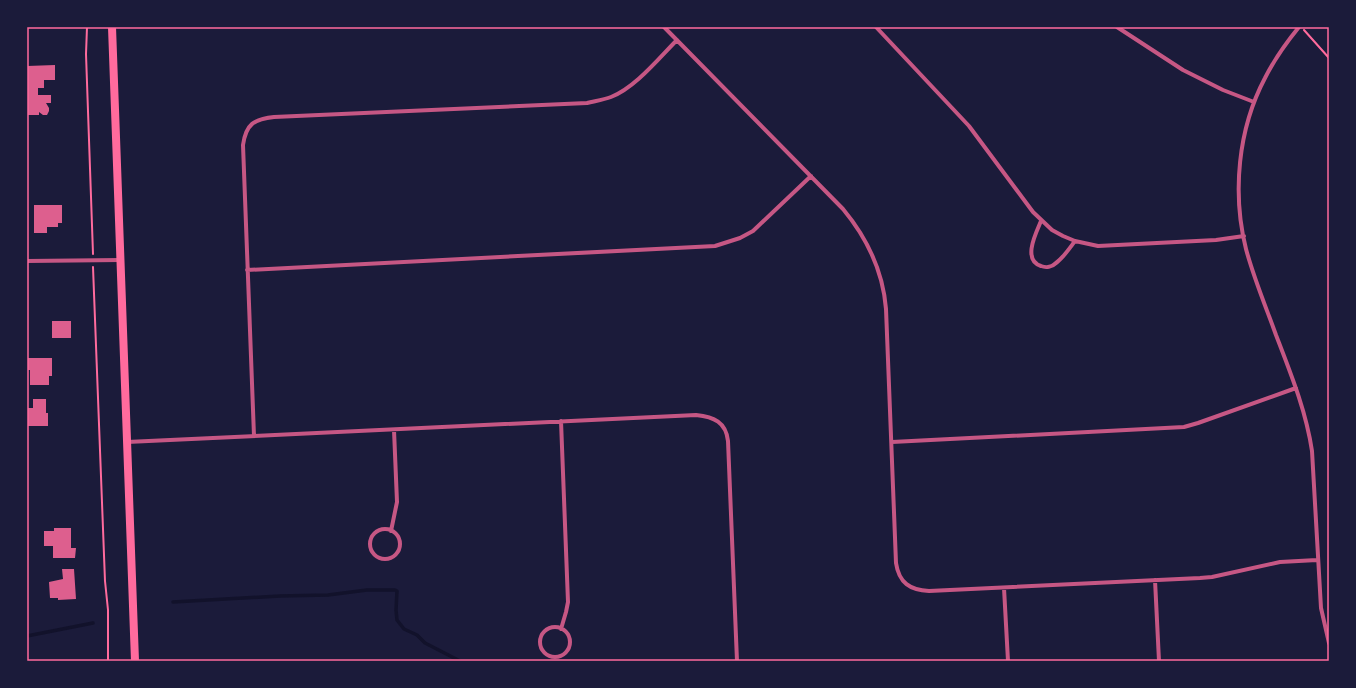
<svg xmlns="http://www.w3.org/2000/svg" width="1356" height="688" viewBox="0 0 1356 688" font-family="Commissioner,sans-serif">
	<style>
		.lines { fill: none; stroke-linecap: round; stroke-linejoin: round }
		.stream { stroke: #12122b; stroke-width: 3.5 }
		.building { fill: #dd5f8e }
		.path { stroke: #ff6b9d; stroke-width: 2 }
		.minor { stroke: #c65784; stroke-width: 4 }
		.secondary { stroke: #ff6b9d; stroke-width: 8 }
		.neatline { fill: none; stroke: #ff6b9d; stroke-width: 1.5 }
	</style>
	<rect width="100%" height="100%" fill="#1b1b3a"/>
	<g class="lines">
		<path class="stream" d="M173 602 280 596 328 595 367 590H395L397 591 396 610 397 620 404 629 417 635 425 643 460 661
			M27 636 93 623"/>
	</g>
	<path class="building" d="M55 65V80H44V88H38V95H51V103H46L49 108V111L47 115H43L39 112V115H27V66Z
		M34 205H62V223H58V227H47V233H34Z
		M52 321H71V338H52Z
		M27 358H52V376H49V385H30V370H27Z
		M33 399H46V413H48V426H27V408H33Z
		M54 528H71V548H76L75 558H53V546H44V531H54Z
		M62 569H74L76 599 58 600V598H50L49 582 63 579Z"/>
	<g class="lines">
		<path class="path" d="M87 27 86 54 93 254
			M1304 30 1329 58
			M93 267 105 581 108 610V661"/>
		<path class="minor" d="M664 27 843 209C867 238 883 271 886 309L896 563C899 583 910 590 929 591L1200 578 1212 577 1280 562 1317 560
			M876 27 969 126 1033 212 1052 230 1063 236 1075 241 1098 246 1216 240 1244 236
			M1117 27 1183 70 1223 90 1254 102
			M1299 27C1286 43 1274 60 1265 78 1238 129 1232 193 1246 249 1254 279 1266 307 1276 335 1291 374 1306 411 1312 451L1321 608 1329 643
			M1041 221C1036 233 1022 260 1041 266 1046 268 1052 267 1056 263 1063 258 1069 249 1075 241
			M27 261 120 260
			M247 270 715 246 740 238 753 231 811 176
			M561 421 568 602 566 612 561 629
			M254 436 243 145C246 124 254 119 274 117L587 103C595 101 603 100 611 97 635 88 659 58 677 40
			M127 442 696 415C714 417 726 422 728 441L737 661
			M892 442 1184 427 1198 423 1296 388
			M370 544a15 15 0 1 1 30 0a15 15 0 1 1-30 0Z
			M391 531 397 502 394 430
			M1155 580 1159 661
			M1004 588 1008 661
			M540 642a15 15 0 1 1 30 0a15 15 0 1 1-30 0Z"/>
		<path class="secondary" d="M112 27 135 661"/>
	</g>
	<rect width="1356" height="688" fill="none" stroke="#1b1b3a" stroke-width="56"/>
	<rect x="28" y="28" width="1300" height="632" class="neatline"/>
</svg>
